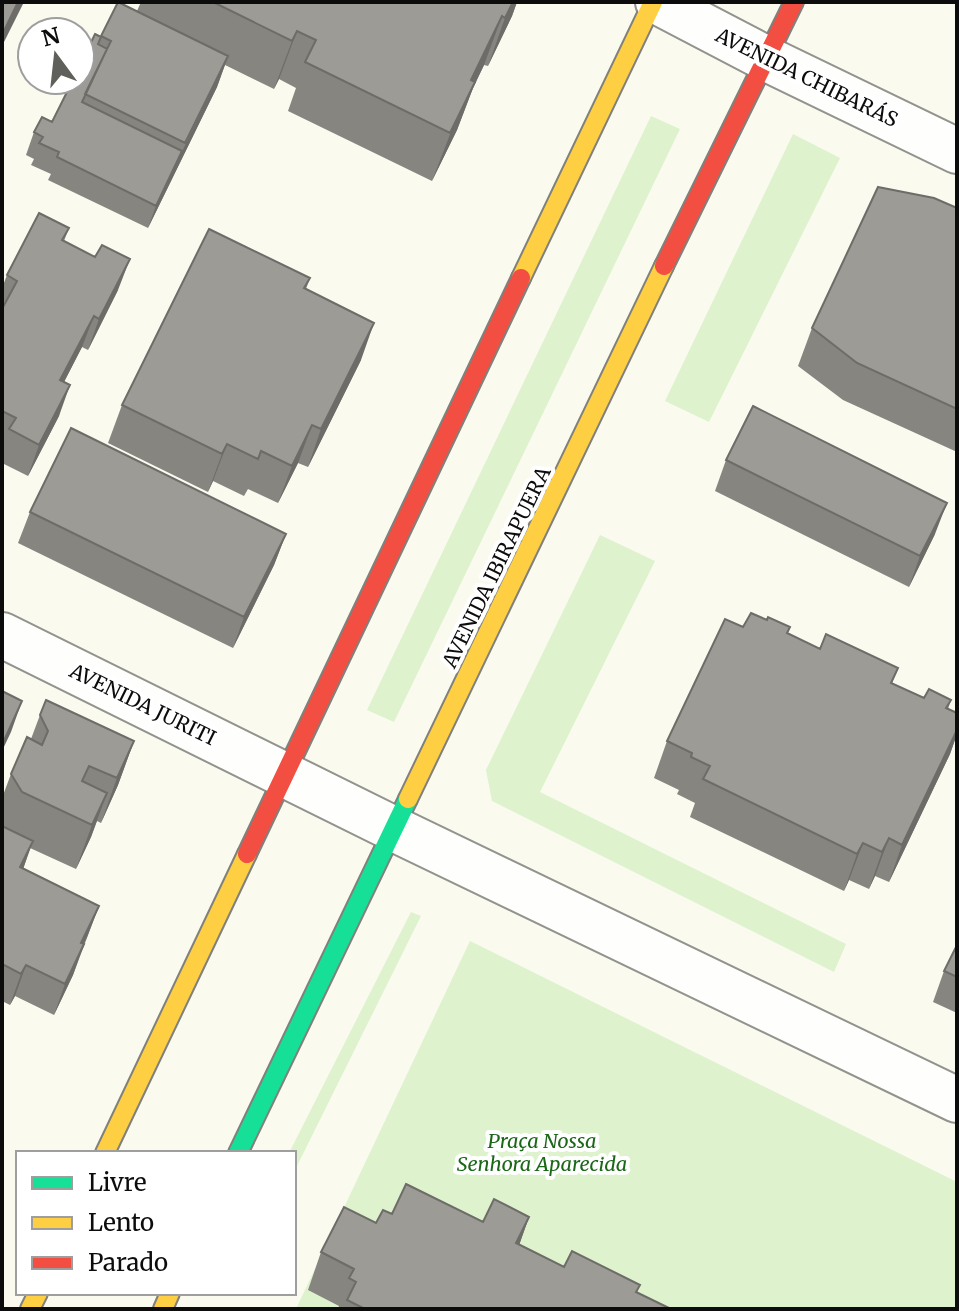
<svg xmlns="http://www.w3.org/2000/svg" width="959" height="1311" viewBox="0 0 959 1311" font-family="Merriweather,serif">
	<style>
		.green { fill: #ddf2cd }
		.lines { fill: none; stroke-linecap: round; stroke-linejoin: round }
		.street-casing { stroke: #93938e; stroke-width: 48 }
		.fast-casing { stroke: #80807c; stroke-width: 22 }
		.slow-casing { stroke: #80807c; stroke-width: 22 }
		.jam-casing { stroke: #80807c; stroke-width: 22 }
		.street { stroke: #fefefd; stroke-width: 44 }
		.fast { stroke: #16e098; stroke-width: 18 }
		.slow { stroke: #ffcf43; stroke-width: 18 }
		.jam { stroke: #f24e42; stroke-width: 18 }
		.wall { fill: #868580 }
		.shaded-wall { fill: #6d6c68 }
		.building { fill: #9c9b95; stroke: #6d6c68; stroke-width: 2 }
		.labels { text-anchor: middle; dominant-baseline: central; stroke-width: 8; stroke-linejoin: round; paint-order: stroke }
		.street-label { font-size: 20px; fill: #0c0c0c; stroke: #fff }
		.park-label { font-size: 20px; font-style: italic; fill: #1b6718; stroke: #fff }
	</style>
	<rect width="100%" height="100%" fill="#fafaef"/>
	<path class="green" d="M651 116 680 129 394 722 367 710Z
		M793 134 840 158 709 422 665 401Z
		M600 535 655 561 540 792 846 944 834 972 492 801 486 770Z
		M411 912 421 916 294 1172V1153H289Z
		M470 941 957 1182V1309H296Z"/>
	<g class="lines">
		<g class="street-casing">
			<path id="street" d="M658 2 767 59 957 151
				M2 635 394 829 957 1100"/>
		</g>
		<g class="fast-casing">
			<path id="fast" d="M238 1153 408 799"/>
		</g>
		<g class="slow-casing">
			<path id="slow" d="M521 278 653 2
				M408 799 664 266
				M105 1153 247 854
				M30 1309 38 1293
				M163 1309 170 1293"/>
		</g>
		<g class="jam-casing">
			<path id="jam" d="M664 266 794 2
				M247 854 521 278"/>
		</g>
		<use href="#street" class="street"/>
		<use href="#fast" class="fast"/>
		<use href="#slow" class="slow"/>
		<use href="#jam" class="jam"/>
	</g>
	<path class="wall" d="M141 2H517L512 16 488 66 484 65 473 88 457 130 432 181 288 111 296 88 279 79 274 89 225 65 217 87 148 228 48 180 51 174 31 165 34 159 26 155 34 132 52 122 101 37 137 11Z
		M957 208V452L843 400 798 366 812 328Z
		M69 228 64 241 118 290 88 350 82 347 64 382 59 416 28 476 2 463V288L7 275Z
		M310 278 306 289 361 360 308 467 298 463 278 503 248 489 244 496 213 481 208 492 108 443 122 405Z
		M726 460 935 534 909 587 715 491Z
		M30 512 286 534 274 565 233 648 18 543Z
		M767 620 790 627 788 633 820 649 898 668 892 683 924 698 951 700 948 709 957 713V734L950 754 889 882 875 876 869 889 849 880 844 891 690 817 695 803 677 794 679 790 654 778 667 741 743 627Z
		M40 715 134 741 118 785 101 823 97 821 91 837 76 869 30 848 23 869 99 906 73 975 54 1015 15 996 10 1005 2 1001V798L11 774 31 739Z
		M957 945V1013L933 1002 944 971Z
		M392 1214 483 1222 529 1217 519 1245 564 1267 640 1285 637 1292 671 1309H338L339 1306 308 1290 321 1252Z"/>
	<path class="shaded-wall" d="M18 2H24L2 46V35Z
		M513 2H517L512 16 488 66 505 18Z
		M502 16 484 65 473 88 457 130 432 181 471 80Z
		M297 31 279 79 274 89 292 41Z
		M228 56 217 87 148 228 156 206Z
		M130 259 118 290 88 350 99 319Z
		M94 316 82 347 49 411 60 380Z
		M374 323 361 360 308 467 321 429Z
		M70 385 59 416 28 476 39 445Z
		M312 425 298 463 278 503 292 466Z
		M227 444 213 481 208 492 222 454Z
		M947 503 935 534 909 587 920 556Z
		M286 534 274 565 233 648 244 617Z
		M22 701 11 732 2 751V745Z
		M957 730V734L950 754 889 882 902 845Z
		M134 741 118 785 101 823 117 778Z
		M107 793 91 837 76 869 92 825Z
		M889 838 875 876 869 889 882 852Z
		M33 841 22 872 20 867Z
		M863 843 849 880 844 891 857 854Z
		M99 906 87 937 69 974 81 943Z
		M84 944 73 975 54 1015 65 984Z
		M26 965 15 996 10 1005 21 974Z
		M529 1217 516 1254V1243Z"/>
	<path class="building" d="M2 2H18L2 35Z
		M118 2 228 56 185 143 85 94 111 41 101 36Z
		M213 2H513L505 18 502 16 471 80 475 82 450 133 305 62 316 40 297 31 292 41Z
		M95 34 101 37 98 44 107 49 82 102 182 151 156 206 57 157 59 152 39 143 43 137 34 132 42 117 52 122 73 80H80V65Z
		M878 187 934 198 957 208V409L857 363 812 328Z
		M39 213 69 228 62 240 95 257 102 245 130 259 99 319 94 316 60 380 70 385 39 445 9 429 16 418 2 411V309L17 281 7 275Z
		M209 229 310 278 304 288 374 323 321 429 312 425 292 466 261 451 258 459 227 444 222 454 122 405Z
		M753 406 947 503 920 556 726 460Z
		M71 428 286 534 244 617 30 512Z
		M751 613 767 620 768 617 790 627 787 633 820 649 826 634 898 668 891 683 924 698 929 689 951 700 946 708 957 713V730L902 845 889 838 882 852 863 843 857 854 703 779 710 766 691 757 692 753 667 741 725 619 743 627Z
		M2 691 22 701 2 745Z
		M46 700 134 741 117 778 89 766 82 781 107 793 92 825 22 792 11 774 27 737 42 745 48 731 40 715Z
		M2 826 33 841 20 867 99 906 81 943 84 944 65 984 26 965 21 974 2 964Z
		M957 945V977L944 971Z
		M406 1184 483 1222 494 1199 529 1217 516 1243 564 1267 572 1251 640 1285 636 1292 671 1309H365L347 1300 356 1282 349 1278 354 1269 321 1252 344 1207 376 1223 383 1210 392 1214Z"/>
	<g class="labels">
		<g class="street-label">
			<text transform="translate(807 77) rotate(26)">AVENIDA CHIBARÁS</text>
			<text transform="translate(496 567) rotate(-64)">AVENIDA IBIRAPUERA</text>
			<text transform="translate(143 704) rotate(26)">AVENIDA JURITI</text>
		</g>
		<g class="park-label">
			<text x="542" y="1140">Praça Nossa<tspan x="542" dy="23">Senhora Aparecida</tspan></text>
		</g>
	</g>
	<rect width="959" height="1311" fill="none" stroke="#0c0c0c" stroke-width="8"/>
	<rect x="16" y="1151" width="280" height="144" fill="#ffffff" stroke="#9e9e9e" stroke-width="2"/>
	<rect x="32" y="1177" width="40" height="12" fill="#16e098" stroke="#9e9e9e" stroke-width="2"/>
	<text x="88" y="1191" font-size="24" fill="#0c0c0c">Livre</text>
	<rect x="32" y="1217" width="40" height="12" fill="#ffcf43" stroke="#9e9e9e" stroke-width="2"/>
	<text x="88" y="1231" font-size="24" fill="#0c0c0c">Lento</text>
	<rect x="32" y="1257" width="40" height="12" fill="#f24e42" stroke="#9e9e9e" stroke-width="2"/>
	<text x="88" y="1271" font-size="24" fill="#0c0c0c">Parado</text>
	<g transform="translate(56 56) rotate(345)"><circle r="38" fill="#ffffff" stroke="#9e9e9e" stroke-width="2"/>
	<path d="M0-6L14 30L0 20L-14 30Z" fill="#5f5f5b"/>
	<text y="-12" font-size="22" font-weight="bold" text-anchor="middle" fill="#0c0c0c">N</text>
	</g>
</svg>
